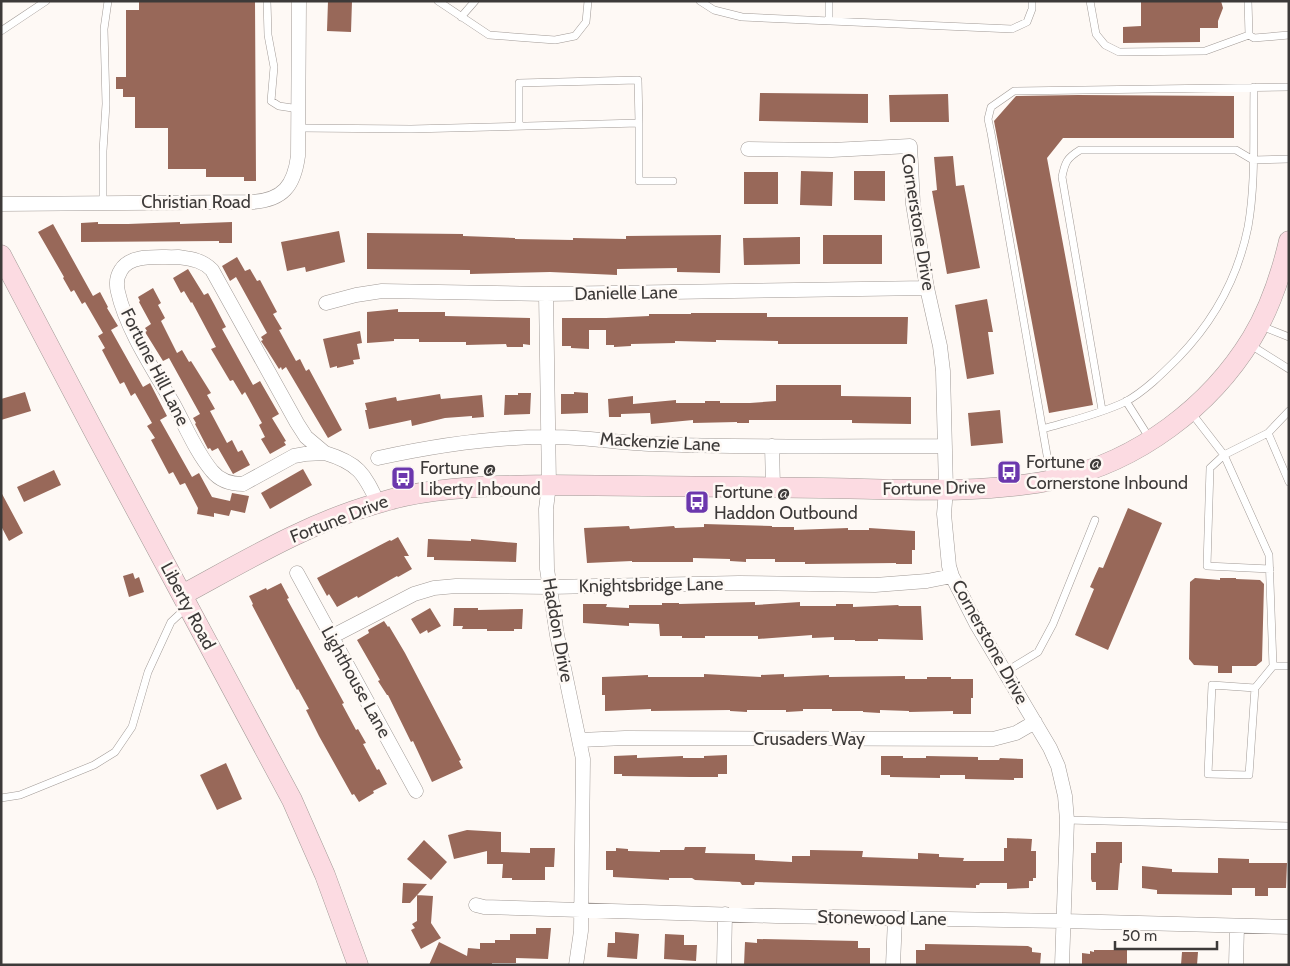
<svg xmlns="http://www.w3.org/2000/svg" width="1290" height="966" viewBox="0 0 1290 966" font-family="Cabin,sans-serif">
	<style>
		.building { fill: #986859 }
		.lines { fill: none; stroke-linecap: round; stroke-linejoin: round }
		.lane-casing { stroke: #a19a96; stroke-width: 8 }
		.street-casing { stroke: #a19a96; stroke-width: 15 }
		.secondary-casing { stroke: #a19a96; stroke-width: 21 }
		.lane { stroke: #fff; stroke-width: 7 }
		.street { stroke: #fff; stroke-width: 14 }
		.secondary { stroke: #fcdbe2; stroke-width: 20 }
		.labels { text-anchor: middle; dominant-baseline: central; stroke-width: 5; stroke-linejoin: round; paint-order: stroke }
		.street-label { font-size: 18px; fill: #3d3a39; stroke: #fef9f5 }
		.poi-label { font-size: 18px; fill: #3d3a39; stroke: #fef9f5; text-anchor: start }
	</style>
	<rect width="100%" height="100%" fill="#fef9f5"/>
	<path class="building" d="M139 1H255L256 181H244V177H206V169H168V128H135V97H123V89H116V77H126V10H139Z
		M328 1H352L351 32 327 31Z
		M1141 1H1221L1223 8 1218 21V28H1200V42L1123 43V27L1141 26Z
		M760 93 868 94V123L759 121Z
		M948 94 949 122H890L889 95Z
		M1078 95 1234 96V138H1063L1047 158 1093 405 1049 413 994 121 1016 96Z
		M953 156 956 186 964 185 980 268 947 274 932 191 937 190 934 157Z
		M801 171 833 172 832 206 800 205Z
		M854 171H885V201L854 200Z
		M744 172H778V204H744Z
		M98 222V224H128L180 222V224L232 222V243H219V241L81 242V223Z
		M53 224 93 296 100 292 108 307 107 308 118 326 111 330 143 387 150 383 167 416 160 420 192 477 199 473 212 497 230 501 232 493 249 496 245 513 231 510 229 516 214 513V517L197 514 198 508 185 483 180 485 173 472 169 474 151 440 155 438 147 426 152 423 135 393 131 396 124 382 120 384 102 350 105 348 98 336 103 333 85 302 82 304 74 290 71 292 63 278 64 277 38 232Z
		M339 231 345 262 306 272 305 267 287 271 281 242Z
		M367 233 463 234V236L515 238V239L573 240V238L626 239V236L721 235 720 273 677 272V268L617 269V275L550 272 470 274V270L367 269Z
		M823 235H882V264H823Z
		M800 237V264L744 265 743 238Z
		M237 257 245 271 250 269 257 281 260 280 277 312 273 314 282 329 279 330 296 361 300 359 306 371 309 369 342 430 328 438 286 367 282 370 281 367 279 369 267 350 261 341 263 340 261 337 267 333 236 277 230 281 222 266Z
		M188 269 204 295 208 293 214 304 226 327 222 329 253 385 260 381 279 414 272 418 286 441 284 442 286 445 270 454 261 439 265 437 259 425 262 423 245 392 242 395 233 380 230 381 211 349 216 347 192 302 191 303 184 291 181 293 173 278Z
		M153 288 161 303 158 305 165 318 161 321 177 353 182 350 189 362 191 361 211 393 207 395 215 409 210 411 227 443 232 440 238 452 242 450 250 465 233 474 218 448 212 451 210 448 208 449 195 424 196 423 193 418 200 414 169 358 163 361 145 332 147 331 145 328 151 324 139 302 140 301 138 297Z
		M987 299 993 332H988L994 374 967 379 955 305Z
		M398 309V312H445V316L530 318V345L523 344V347H507L506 344 466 345V342H419V339H394V341L367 343V312Z
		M691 313H767V317H908L907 344H778V341L716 340V342L675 341V343L631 344V346L614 347V345H606V330H589V349L571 348V346H562V318H606L649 316V314H691Z
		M360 331 362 343 357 344 360 359 353 360 354 364 337 368V366L330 368 323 339Z
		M776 385H841V396L911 397V424L852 423V420H749V423H737V422L693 423V420L651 424 650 413 621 414V417H609L608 399 633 396V404L676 400V403H705V401H720V403H750L776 401Z
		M25 392 31 411 1 420V399Z
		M574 392 588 393V413L561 414V394H574Z
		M518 393H531L530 414 504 415 505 395H518Z
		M440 394 441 399 482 395 484 417 472 418V416L445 418 412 426 411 420 369 429 365 410H367L365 403 396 397 397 401Z
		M1000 410 1003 443 971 446 968 413Z
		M303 469 312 485 270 509 261 493Z
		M54 470 61 485 24 502 17 487Z
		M1 492 23 533 9 541 1 526Z
		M1128 508 1162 523 1108 650 1075 635 1094 589 1090 587 1099 567 1103 568Z
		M704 524 772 526V527H794V530L848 528V530H869V528L915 531V550H912V564H896V563L805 564V562H775V559H746V562L730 561V559L693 558V562H632V561L587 563 584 528 629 526 630 529 674 526 675 528 704 527Z
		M398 537 409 556H404L412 569 398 577 397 576 358 598 357 596 337 607 329 594 327 596 317 578 390 540 391 541Z
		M428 539 471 541V539L517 543 516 562 434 560V557H427Z
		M133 573 135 579 139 577 144 592 129 597 123 576Z
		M1195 578 1220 580V578H1236V579L1260 580 1264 584 1262 661 1256 666H1232V673H1218V666L1194 665 1189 659 1190 582Z
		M281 583 289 598 287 599 344 703 342 704 356 730 358 729 366 743 363 744 377 770 379 769 387 784 373 791 374 793 359 802 354 794 352 795 319 736 306 710 309 709 298 689 297 690 252 605 253 604 249 596 266 588 267 590Z
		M755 602V605L800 602V606H836V604H853V607L898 605 899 606H921L923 640 878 639V641H855V640H834V637L812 638V635L758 639V636H705V638H682V636H660L659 624 629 623V626L583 623V604H607L606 607 629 608V605H662V603H679V604Z
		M430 608 441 626 428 633 427 630 420 634 411 619Z
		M454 608H478V610L523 609 522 629H514V631H487V629H462L463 626H453Z
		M384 621 388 627 389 626 405 653 461 760 459 761 463 768 432 782 413 741 411 742 388 695H387L378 681 380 680 357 640 369 633 368 630Z
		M704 674 761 677V675L784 674V677L829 675V677L905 676V679H927V677H951V679H973V698H971V714H953V711L909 712V711L880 710V713L863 712V711H832V709H803V711L786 712V710H747V712L730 711V710L651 711V709L605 711V695H602V677L648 675V677H704Z
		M637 755V758L683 756V758H704V756L727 755V774H718V777H690L622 776V774H614V756Z
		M881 756H903V758H926V756L978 757V760H999L1000 758 1023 759V778H1014V780L965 779V775H940V778L890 777V775H881Z
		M226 763 242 799 217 810 200 775Z
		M467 830 501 832V852L530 853V848H555L554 867H545V880H512V878H502L503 864H487V851L454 859 448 835Z
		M1007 838 1032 839 1031 851H1036V878H1033V881H1029V888L1007 889V883H980L979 885H976V888L755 882 754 885H742L740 882 695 880 692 878H669V880L613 877V870H606V851H616V848L628 849V851L660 852V850H684L685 847H706L705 853 755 854V860L792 862V856H810V850L863 851 862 857 918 859V853L939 854V857L964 858 963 861H1004V848H1007Z
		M424 840 447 862 431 880 407 859Z
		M1096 842H1122V863H1120L1118 890H1096V882H1092L1091 879V853H1096Z
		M1218 858 1249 859V863H1287L1286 888H1268V896H1255V888H1232V895L1157 894V890L1142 888V866L1172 869V872L1218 873Z
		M403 883 427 884 410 903H402Z
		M417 895 433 896 431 923 441 938 421 949 411 930 415 928 412 924 417 921Z
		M536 928H551L548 959 516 958V963H492V965H429L439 942 467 956 468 948 480 949V943H495V940H510V934H536Z
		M615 932 639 934 637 959 607 957 608 943H615Z
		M665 934 684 935V945H697L696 961 664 959Z
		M757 939 858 941V948H870V965H744L745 942 757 943Z
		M925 944 1028 946 1032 948V952L1041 953 1040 965H916V950H925Z
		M1094 950H1127V965H1082V953L1090 954V951L1094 952Z
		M1182 952H1198L1197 965H1181Z"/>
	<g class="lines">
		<g class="lane-casing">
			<path id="lane" d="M267 1 268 35 274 67 271 101 279 106 299 109
				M438 1 489 35 555 40 575 36 586 22 588 1
				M700 1 714 10 742 17 1012 29 1027 22 1032 9V1
				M829 1V21
				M1090 1 1096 34 1105 45 1119 52 1205 51 1249 35
				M1248 1 1249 35 1254 38 1289 35
				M461 17 475 1
				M1 31 46 1
				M519 126V83L638 80 639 123
				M299 128 411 129 639 123V181H673
				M103 202V151L106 104 104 29 108 1
				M1261 326 1289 337
				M1249 344 1289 369
				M1126 401 1150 439
				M1102 410 1062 177C1065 162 1067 158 1080 150H1236L1253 160 1289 159
				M1190 411 1224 455 1269 555 1273 666 1255 688 1212 685 1208 774 1249 775 1255 688
				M1289 411 1268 433 1289 482
				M1043 429C1070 421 1100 414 1125 402 1144 392 1163 373 1178 358 1213 322 1238 277 1248 227 1256 182 1253 133 1254 87
				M1268 433 1224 455 1210 468 1207 566 1270 569
				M1051 478 991 133 988 119 991 107 1014 91 1289 87
				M1273 666H1289
				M1005 672 1038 652 1053 624 1095 520
				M1 798 20 795 94 765 115 752 132 727 148 672 171 622 186 608
				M1067 820 1289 826"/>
		</g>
		<g class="street-casing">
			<path id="street" d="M748 149 832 150 910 146 913 204 927 288 940 346 943 371 946 490 944 514 949 566 952 576 977 625 1050 748 1058 766 1065 796 1067 820 1062 965
				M1 204 252 202C283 200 294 186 298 156L299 1
				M178 257C192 259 202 260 212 270L297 423 306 437 325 453 305 454 294 456 243 484C231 484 220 481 212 471 196 452 186 427 174 405 155 372 126 329 118 292 116 284 117 276 121 270 131 253 161 258 178 257Z
				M546 294 549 485 546 509 547 569 557 635 583 759 581 931 576 965
				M326 303 356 295 382 291 546 294 927 288
				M772 446 773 487
				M325 453C358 463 364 473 378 503
				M378 458C433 446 491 437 547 437 582 436 617 443 653 444 750 448 847 446 945 446
				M297 573 416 791
				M331 637 414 594 434 588 456 586 550 587 739 583 875 585 927 581 952 576
				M580 740 625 738 993 739 1016 733 1035 722
				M476 905 484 907 776 916 1064 921 1289 927
				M724 965 725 914
				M893 965 895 918
				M1236 965 1237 926"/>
		</g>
		<g class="secondary-casing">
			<path id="secondary" d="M1 255 97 437 292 800 325 875 358 965
				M182 595C245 561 306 524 375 504 385 501 395 498 405 496 452 486 501 486 549 485 640 486 731 487 821 488 898 489 983 495 1058 479 1138 461 1210 407 1252 338 1270 308 1281 275 1289 241"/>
		</g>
		<use href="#lane" class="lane"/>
		<use href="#street" class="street"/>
		<use href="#secondary" class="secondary"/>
	</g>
	<defs>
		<g id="bus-square" transform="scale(1.25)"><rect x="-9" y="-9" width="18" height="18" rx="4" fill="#6b37ad" stroke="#fef9f5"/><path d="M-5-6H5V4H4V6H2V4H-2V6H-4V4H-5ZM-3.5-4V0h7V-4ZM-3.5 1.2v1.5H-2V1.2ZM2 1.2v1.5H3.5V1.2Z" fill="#fff"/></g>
	</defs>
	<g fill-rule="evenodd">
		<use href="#bus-square" x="1009" y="472"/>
		<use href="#bus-square" x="403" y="478"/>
		<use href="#bus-square" x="697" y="502"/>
	</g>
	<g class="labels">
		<g class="street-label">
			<text x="196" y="202">Christian Road</text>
			<text transform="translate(918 222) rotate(81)">Cornerstone Drive</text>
			<text transform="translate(626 293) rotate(-1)">Danielle Lane</text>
			<text transform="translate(155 367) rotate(63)">Fortune Hill Lane</text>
			<text transform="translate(660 442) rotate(3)">Mackenzie Lane</text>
			<text transform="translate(934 488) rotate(-1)">Fortune Drive</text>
			<text transform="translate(339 519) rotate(-21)">Fortune Drive</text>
			<text transform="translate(651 585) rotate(-1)">Knightsbridge Lane</text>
			<text transform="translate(188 606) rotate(62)">Liberty Road</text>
			<text transform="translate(558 630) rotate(80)">Haddon Drive</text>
			<text transform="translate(990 642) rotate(61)">Cornerstone Drive</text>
			<text transform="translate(356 682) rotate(61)">Lighthouse Lane</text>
			<text x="809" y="739">Crusaders Way</text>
			<text transform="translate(882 918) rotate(1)">Stonewood Lane</text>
		</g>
		<g class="poi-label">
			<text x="1026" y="462">Fortune @<tspan x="1026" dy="21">Cornerstone Inbound</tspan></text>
			<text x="420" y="468">Fortune @<tspan x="420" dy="21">Liberty Inbound</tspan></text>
			<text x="714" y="492">Fortune @<tspan x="714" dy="21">Haddon Outbound</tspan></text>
		</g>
	</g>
	<rect width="1290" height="966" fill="none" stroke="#3d3a39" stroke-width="5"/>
	<path d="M1115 941v8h102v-8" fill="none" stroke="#3d3a39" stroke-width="2.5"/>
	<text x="1122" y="941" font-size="15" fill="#3d3a39" stroke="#fef9f5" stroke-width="4" paint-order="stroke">50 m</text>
</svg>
